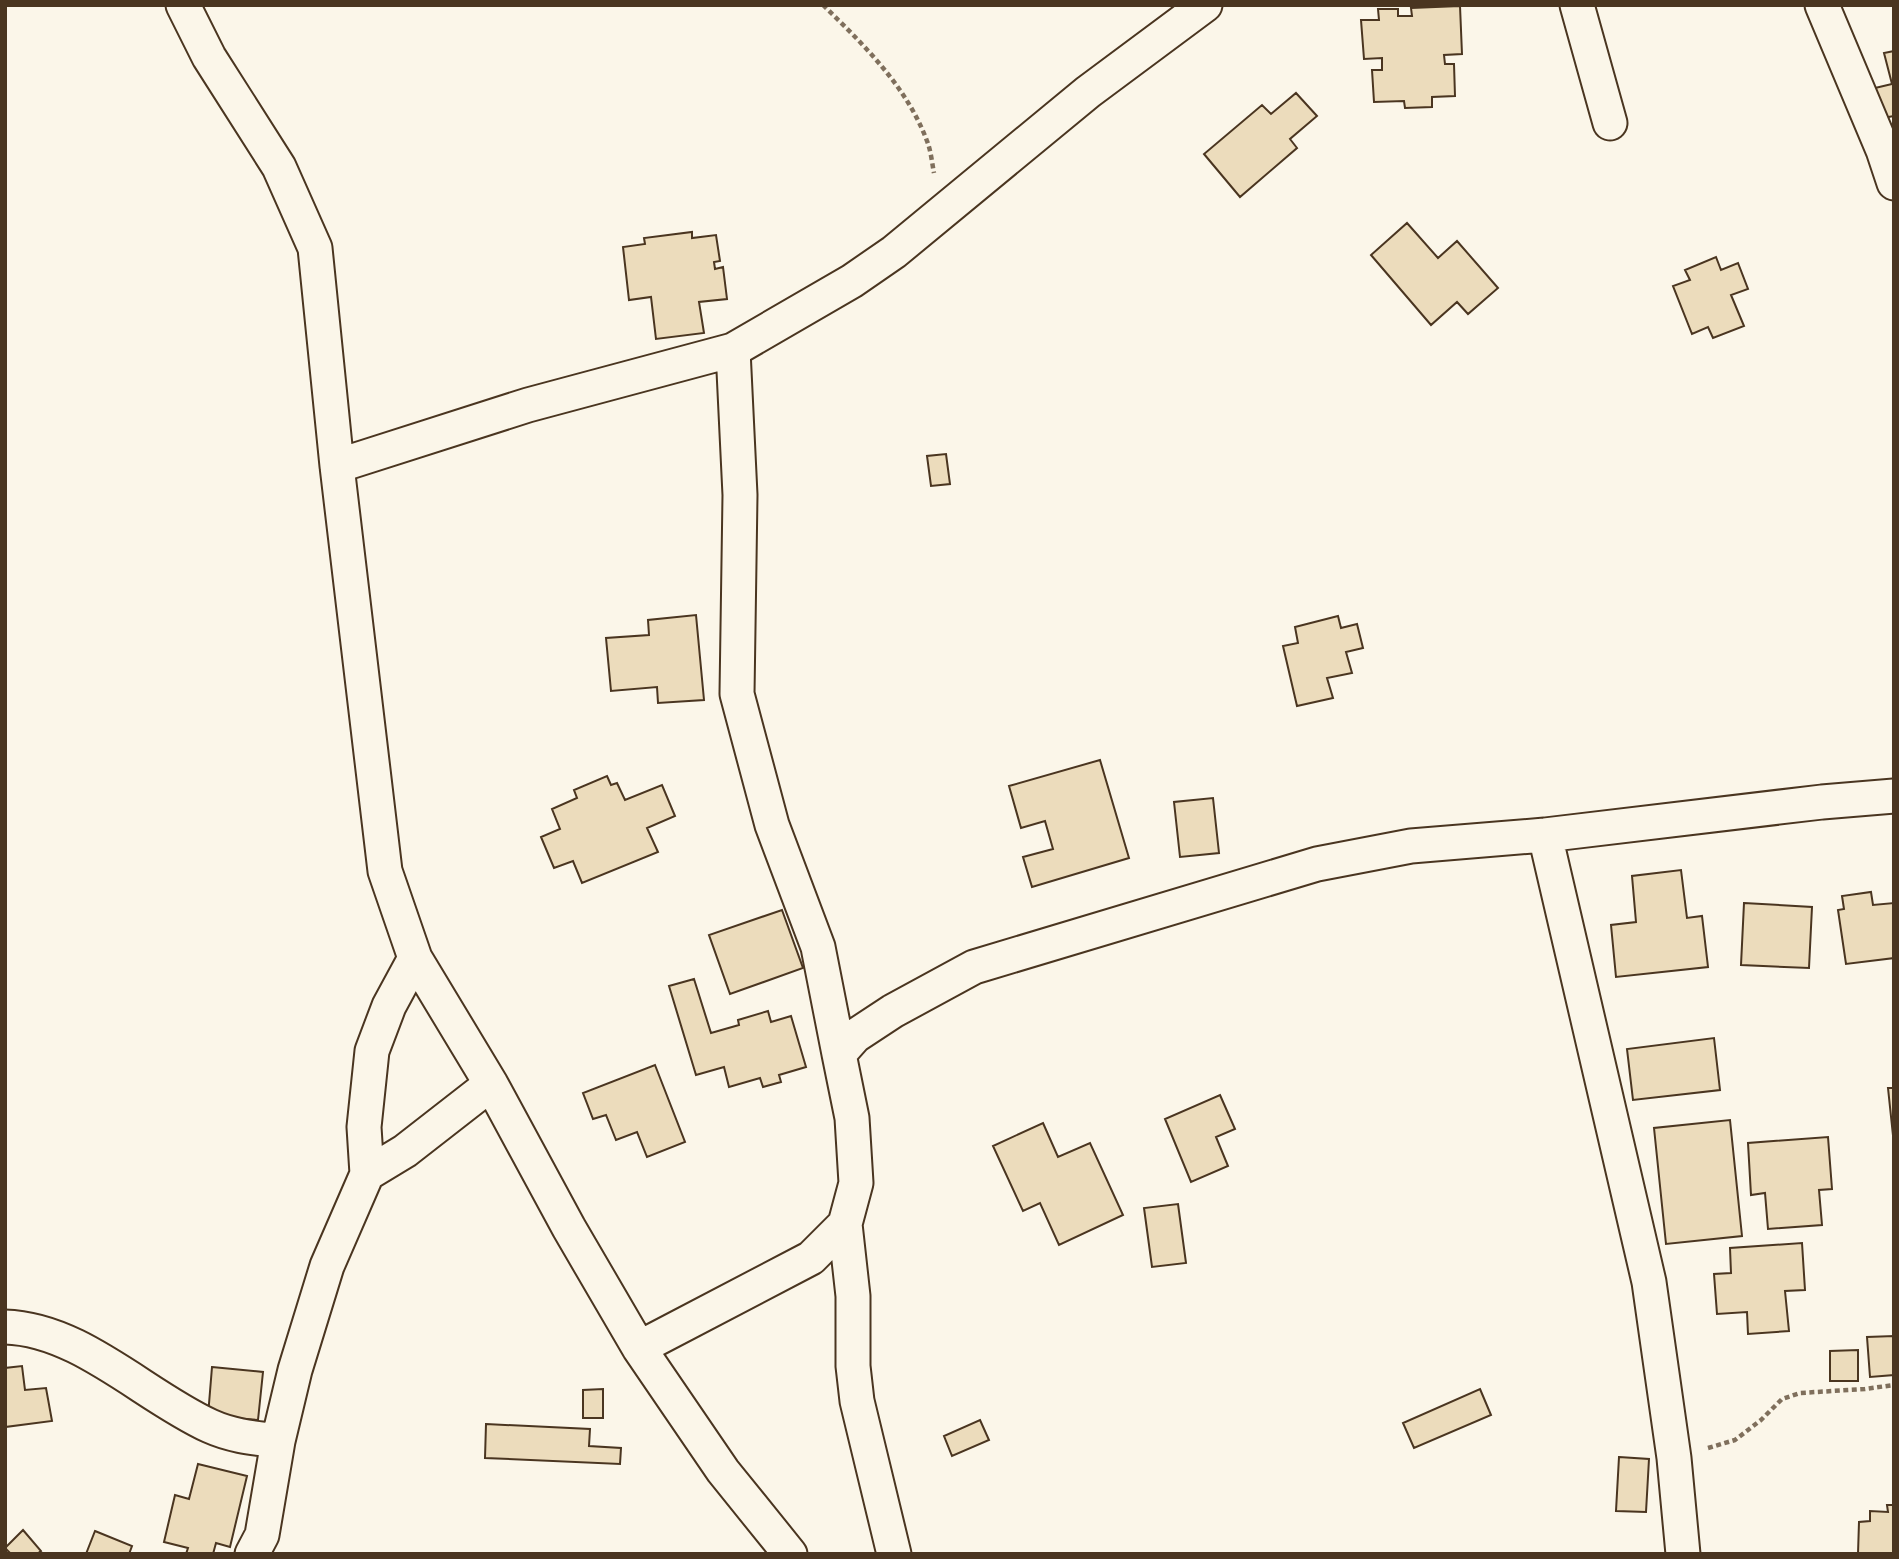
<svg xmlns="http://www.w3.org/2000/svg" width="1899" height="1559" viewBox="0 0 1899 1559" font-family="'DM Sans',sans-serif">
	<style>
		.building { fill: #ecdcbc; stroke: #4a3520; stroke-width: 2 }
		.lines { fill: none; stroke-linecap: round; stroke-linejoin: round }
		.street-casing { stroke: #4a3520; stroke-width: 37 }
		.path { stroke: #7f6f5c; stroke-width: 4.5; stroke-dasharray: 5 3.5; stroke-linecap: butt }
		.street { stroke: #fbf6e9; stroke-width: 33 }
	</style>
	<rect width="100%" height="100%" fill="#fbf6e9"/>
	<path class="building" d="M1460 6 1462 54 1444 55 1445 64H1454L1455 96 1432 97V107L1405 108 1404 101 1374 102 1372 70H1382V58L1364 59 1361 20H1379L1378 9H1398V16H1412L1411 8Z
		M1894 51V116L1883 118 1875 88 1892 84 1884 53Z
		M1296 93 1317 116 1290 139 1297 148 1240 197 1204 154 1262 105 1271 114Z
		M1407 223 1438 258 1457 241 1498 288 1468 314 1457 302 1431 325 1371 255Z
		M692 232V238L716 235 720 261 714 262 715 269 723 267 727 299 699 302 704 333 656 339 651 297 629 300 623 247 645 244 644 238Z
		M1716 257 1721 270 1738 263 1748 289 1731 295 1744 326 1713 338 1708 327 1692 334 1673 286 1690 280 1685 270Z
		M946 454 950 484 931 486 927 456Z
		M696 615 704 700 658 703 657 687 611 691 606 638 649 635 648 620Z
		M1338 616 1341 628 1357 624 1363 648 1346 652 1352 673 1327 678 1333 698 1297 706 1283 646 1298 643 1295 627Z
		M1100 760 1129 858 1032 887 1023 857 1053 849 1045 821 1021 828 1009 786Z
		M607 776 611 785 617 783 625 800 662 785 675 816 647 828 658 852 582 883 573 861 554 868 541 837 560 829 552 809 577 798 574 790Z
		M1213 798 1219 853 1180 857 1174 802Z
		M1681 870 1687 918 1702 916 1708 967 1616 977 1611 925 1636 922 1632 876Z
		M1871 892 1873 905 1894 903V958L1846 964 1838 910 1844 909 1842 896Z
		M1744 903 1812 907 1809 968 1741 965Z
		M782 910 803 968 730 994 709 935Z
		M694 979 711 1033 739 1025 738 1020 768 1011 771 1022 791 1016 806 1067 779 1075 781 1082 763 1087 760 1078 729 1087 724 1067 696 1075 669 986Z
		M1714 1038 1720 1090 1633 1100 1627 1049Z
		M655 1065 685 1142 647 1157 637 1132 616 1140 606 1115 593 1119 583 1093Z
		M1888 1088H1894V1145Z
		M1220 1095 1235 1129 1216 1137 1228 1166 1191 1182 1165 1119Z
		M1730 1120 1742 1236 1666 1244 1654 1128Z
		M1043 1123 1058 1157 1090 1143 1123 1215 1059 1245 1040 1203 1023 1211 993 1146Z
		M1828 1137 1832 1189 1819 1190 1822 1225 1768 1229 1765 1193 1751 1195 1748 1143Z
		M1178 1204 1186 1263 1152 1267 1144 1208Z
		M1802 1243 1805 1290 1785 1291 1789 1331 1748 1334 1747 1312 1717 1314 1714 1274 1731 1273 1730 1248Z
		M1894 1336V1375L1870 1377 1867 1337Z
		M1858 1350V1381H1830V1351Z
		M22 1366 25 1390 46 1388 52 1421 5 1427V1368Z
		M212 1367 263 1372 258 1420 208 1416Z
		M603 1389V1418H583V1390Z
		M1480 1389 1491 1415 1414 1448 1403 1423Z
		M980 1420 989 1440 952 1456 944 1436Z
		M486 1424 590 1429 589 1446 621 1448 620 1464 485 1458Z
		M1619 1457 1649 1459 1646 1512 1616 1511Z
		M198 1464 247 1476 230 1547 216 1543 213 1554H186L188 1548 164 1542 175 1495 189 1499Z
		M1887 1505H1894V1554H1858L1859 1522 1870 1521V1511L1888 1512Z
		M23 1530 41 1551 37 1554H11L5 1548Z
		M95 1531 132 1546 129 1554H86Z"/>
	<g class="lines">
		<g class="street-casing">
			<path id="street" d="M183 5 209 57 279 167 315 248 337 466 385 871 415 958 491 1084 569 1228 639 1348 723 1471 790 1554
				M1577 5 1610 123
				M1822 5 1883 150 1894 183
				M733 350 740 495 737 694 772 825 818 947 839 1054
				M337 466 528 405 733 350 852 281 894 252 1088 92 1205 5
				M1545 835 1649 1282 1674 1458 1683 1554
				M367 1174 405 1151 491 1084
				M845 1224 853 1296V1366L857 1401 894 1554
				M5 1327C80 1329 144 1396 210 1426 232 1436 254 1438 278 1441
				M639 1348 811 1258 845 1224 856 1183 852 1118 839 1054 855 1036 893 1011 974 967 1317 864 1411 846 1545 835 1822 802 1894 796
				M252 1554 262 1535 278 1441 295 1370 327 1266 367 1174 364 1127 372 1051 389 1006 415 958"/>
		</g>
		<path class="path" d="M823 5C864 45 907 87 927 141 931 151 932 163 934 173
			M1708 1448 1735 1440 1761 1420 1782 1399 1800 1393 1865 1389 1894 1385"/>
		<use href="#street" class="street"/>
	</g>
	<rect width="1899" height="1559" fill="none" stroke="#4a3520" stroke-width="14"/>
</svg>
